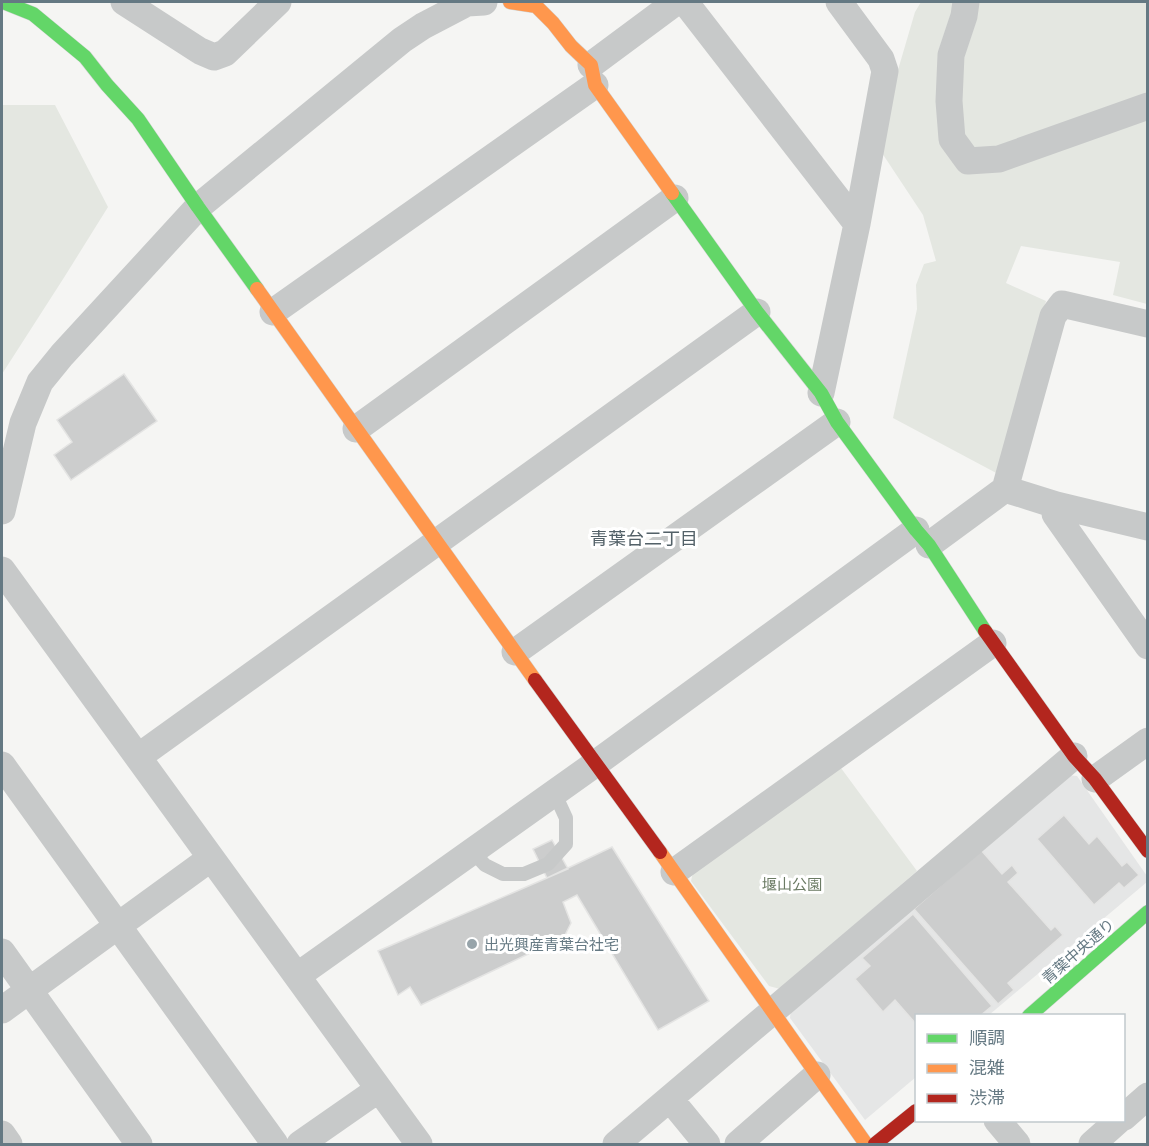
<svg xmlns="http://www.w3.org/2000/svg" width="1149" height="1146" viewBox="0 0 1149 1146" font-family="Poppins,'Noto Sans JP',sans-serif">
	<style>
		.built { fill: #e5e6e6 }
		.green { fill: #e4e7e1 }
		.building { fill: #cccdcd; stroke: #e4e4e3; stroke-width: 1.5 }
		.lines { fill: none; stroke-linecap: round; stroke-linejoin: round }
		.fast-casing { stroke: #d1d3d3; stroke-width: 15 }
		.slow-casing { stroke: #d1d3d3; stroke-width: 15 }
		.jam-casing { stroke: #d1d3d3; stroke-width: 15 }
		.lane { stroke: #c7c9c9; stroke-width: 14 }
		.street { stroke: #c7c9c9; stroke-width: 27 }
		.fast { stroke: #63d668; stroke-width: 14 }
		.slow { stroke: #ff974d; stroke-width: 14 }
		.jam { stroke: #b3261e; stroke-width: 14 }
		.poi-dot { fill: #97a4aa; stroke: #fff; stroke-width: 2 }
		.labels { text-anchor: middle; dominant-baseline: central; stroke-width: 6; stroke-linejoin: round; paint-order: stroke }
		.park-label { font-size: 15px; fill: #6b7b64; stroke: #fff }
		.poi-label { font-size: 15px; fill: #657983; stroke: #fff; text-anchor: start }
		.street-label { font-size: 15px; fill: #657983; stroke: #fff }
		.quarter-label { font-size: 18px; fill: #536168; stroke: #fff }
	</style>
	<rect width="100%" height="100%" fill="#f5f5f3"/>
	<path class="built" d="M1066 775 1077 776 1147 876V882L989 1015 916 1016V1077L865 1120 790 1018 791 1008Z"/>
	<path class="green" d="M921 2H1147V304L1113 295 1120 262 1021 246 1006 283 1046 301 1000 475 893 418 917 309 916 285 924 264 936 261 923 215 882 153 893 87 915 12Z
		M2 105H55L108 207 65 276 2 374Z
		M838 764 917 871 780 989 769 986 691 881 694 868Z"/>
	<path class="building" d="M124 374 157 421 71 480 54 455 72 442 57 420Z
		M1064 815 1089 844 1097 836 1122 866 1127 862 1139 875 1124 888 1119 883 1094 905 1037 839Z
		M552 840 568 869 547 878 533 849Z
		M612 847 709 1001 658 1030 577 895 563 902 571 923 564 937 421 1005 410 987 398 995 378 951 547 878Z
		M981 850 1002 874 1012 865 1018 873 1008 882 1051 930 1055 926 1063 935 1008 983 1014 990 998 1004 914 909Z
		M913 914 992 1006 980 1016H916V1024L895 1000 883 1012 855 979 870 966 862 958Z"/>
	<g class="lines">
		<g class="fast-casing">
			<path id="fast" d="M3 2 33 14 85 57 107 85 138 119 198 207 257 289
				M672 193 757 312 821 393 837 422 916 530 929 545 985 631
				M1029 1016 1148 912"/>
		</g>
		<g class="slow-casing">
			<path id="slow" d="M510 2 536 6 553 23 571 46 591 65 595 85 672 193
				M257 289 535 680
				M660 852 866 1144"/>
		</g>
		<g class="jam-casing">
			<path id="jam" d="M985 631 1074 756 1095 779 1148 851
				M535 680 660 852
				M875 1144 916 1111"/>
		</g>
		<path class="lane" d="M472 851 485 865 503 874H524L548 864 566 844V818L554 792"/>
		<path class="street" d="M124 2 200 51 214 57 225 53 278 2
			M685 2 857 224
			M966 2 964 16 951 55 949 101 952 139 968 161 999 159 1148 106
			M591 65 676 2
			M273 312 595 85
			M821 393 857 224 885 71 881 59 839 2
			M356 429 675 198
			M1005 489 1056 505 1148 527
			M1056 505 1055 514 1148 646
			M2 511 23 423 40 382 62 355 198 207 402 40 423 26 467 3 484 2
			M929 545 1005 489 1053 316 1062 304 1148 324
			M2 570 419 1144
			M515 652 837 422
			M138 757 757 312
			M2 765 275 1144
			M1095 779 1148 741
			M674 872 993 643
			M2 952 139 1144
			M297 976 595 764 916 530
			M2 1010 211 858
			M670 1099 707 1144
			M1124 1117 1148 1096
			M997 1120 1017 1144
			M2 1134 9 1144
			M300 1144 379 1089
			M616 1144 1074 756
			M738 1144 817 1075
			M1092 1144 1119 1120"/>
		<use href="#fast" class="fast"/>
		<use href="#slow" class="slow"/>
		<use href="#jam" class="jam"/>
	</g>
	<circle class="poi-dot" cx="472" cy="944" r="6"/>
	<g class="labels">
		<g class="park-label">
			<text x="792" y="884">堰山公園</text>
		</g>
		<g class="poi-label">
			<text x="484" y="944">出光興産青葉台社宅</text>
		</g>
		<g class="street-label">
			<text transform="translate(1078 951) rotate(-41)">青葉中央通り</text>
		</g>
		<g class="quarter-label">
			<text x="644" y="538">青葉台二丁目</text>
		</g>
	</g>
	<rect width="1149" height="1146" fill="none" stroke="#657983" stroke-width="6"/>
	<rect x="915" y="1014" width="210" height="108" fill="#ffffff" stroke="#c1c9cd" stroke-width="1.5"/>
	<rect x="927" y="1034" width="30" height="9" fill="#63d668" stroke="#c1c9cd" stroke-width="1.5"/>
	<text x="969" y="1044" font-size="18" fill="#657983">順調</text>
	<rect x="927" y="1064" width="30" height="9" fill="#ff974d" stroke="#c1c9cd" stroke-width="1.5"/>
	<text x="969" y="1074" font-size="18" fill="#657983">混雑</text>
	<rect x="927" y="1094" width="30" height="9" fill="#b3261e" stroke="#c1c9cd" stroke-width="1.5"/>
	<text x="969" y="1104" font-size="18" fill="#657983">渋滞</text>
</svg>
